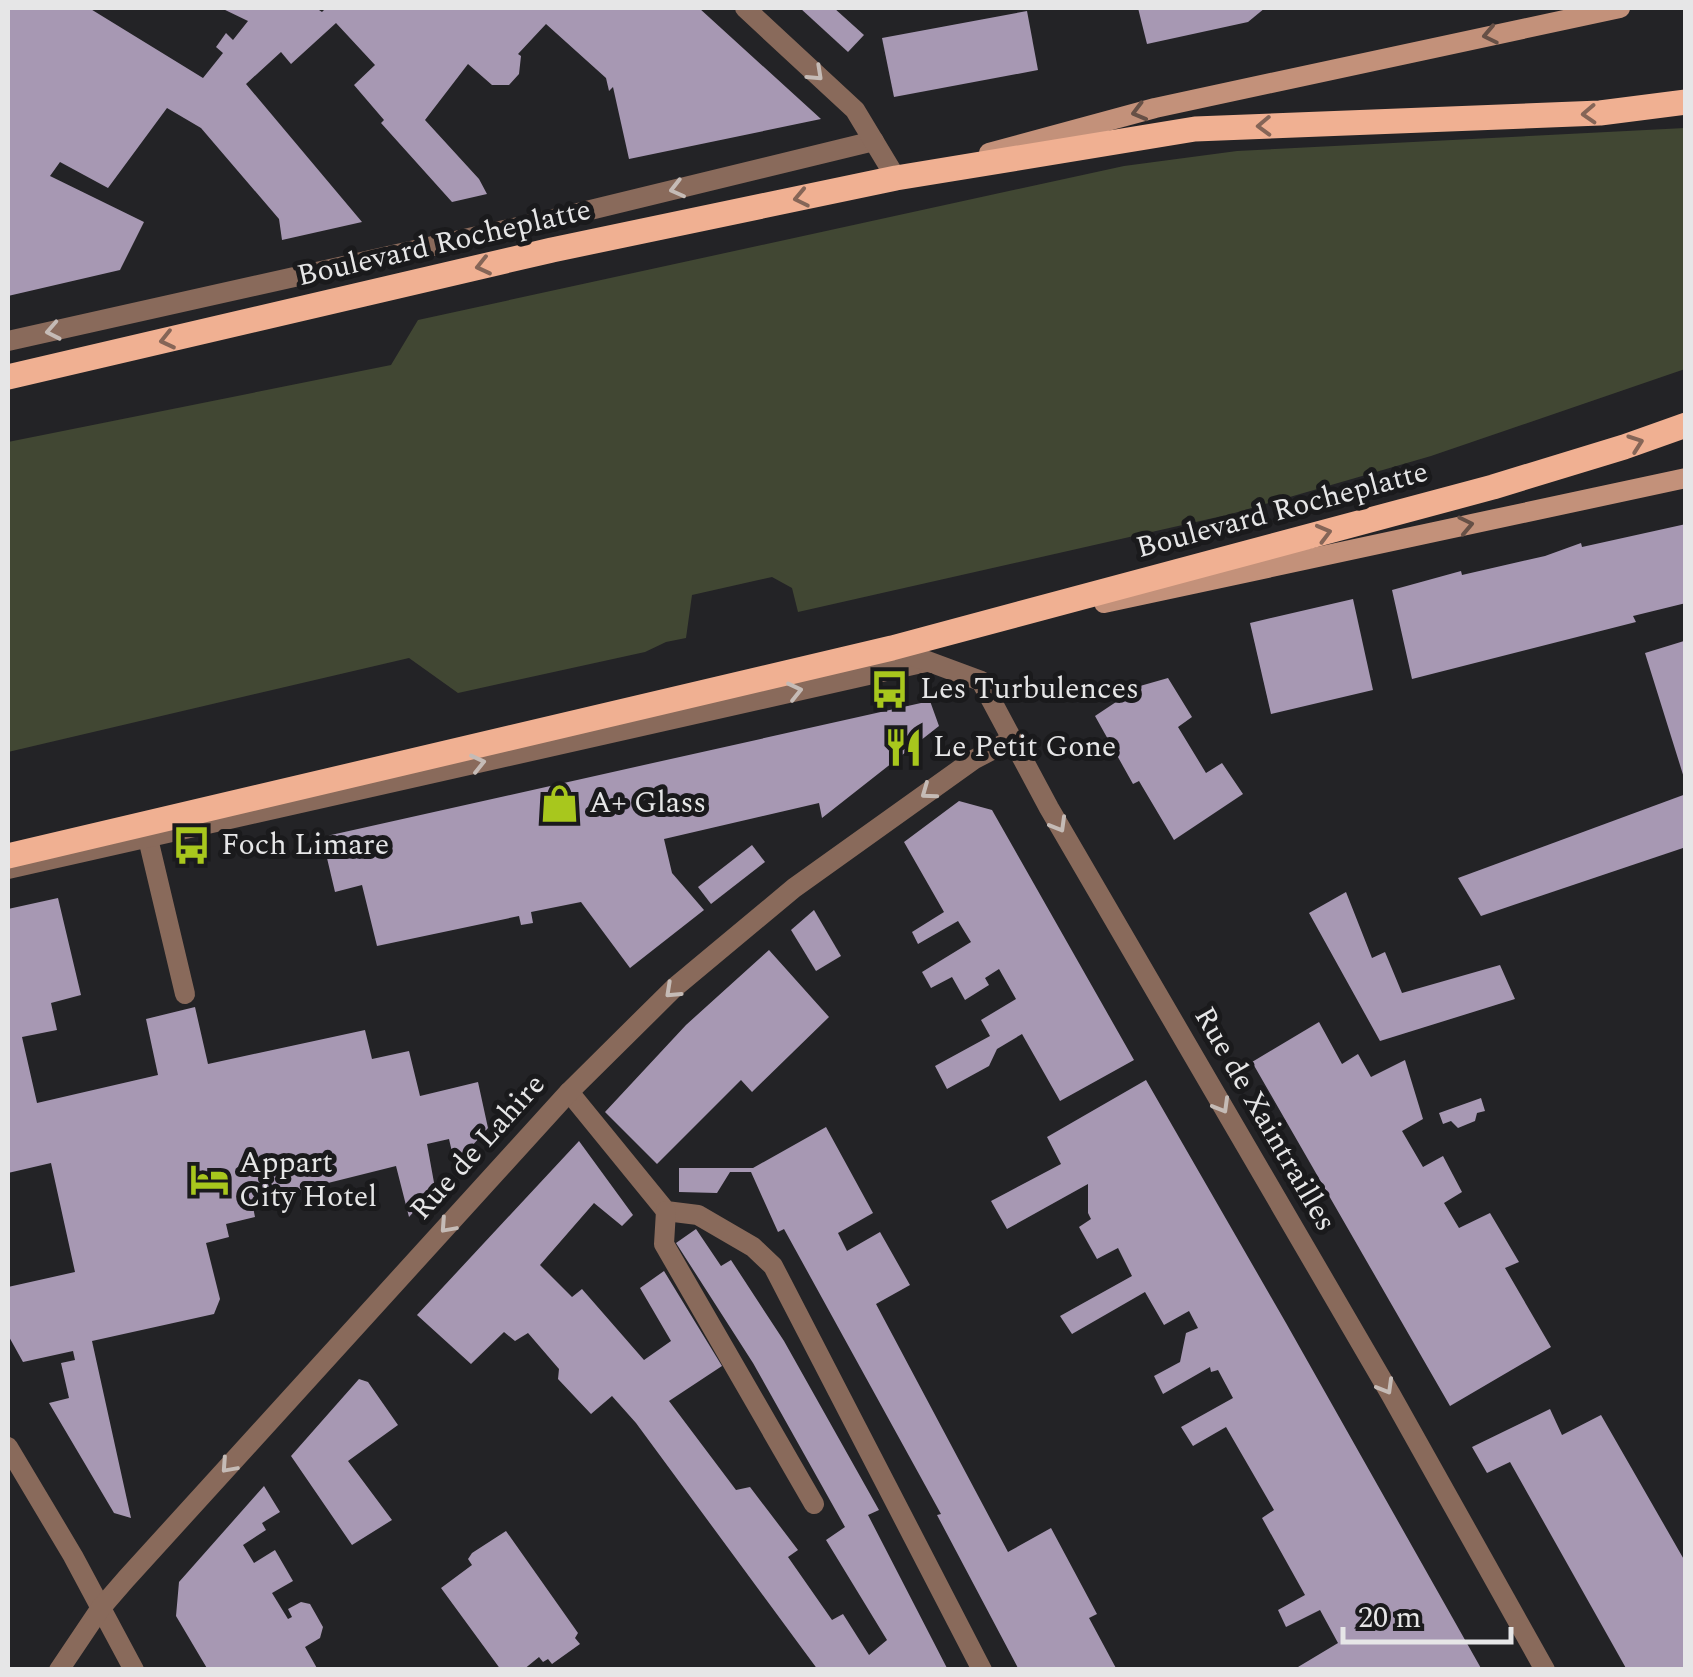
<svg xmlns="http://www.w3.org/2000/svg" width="1693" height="1677" font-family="Spectral,serif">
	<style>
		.green { fill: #414733 }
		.building { fill: #a798b3 }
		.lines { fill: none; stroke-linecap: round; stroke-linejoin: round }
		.service { stroke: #896a5b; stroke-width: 20 }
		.minor { stroke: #896a5b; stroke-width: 20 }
		.secondary { stroke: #c3917a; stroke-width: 20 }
		.primary { stroke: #f0b092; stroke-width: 25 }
		.oneway { stroke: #665046 }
		.oneway2 { stroke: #c5bbb6 }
		.oneway3 { stroke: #856557 }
		.labels { text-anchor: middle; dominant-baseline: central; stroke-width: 10; stroke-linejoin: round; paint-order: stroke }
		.street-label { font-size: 30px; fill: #e6e6e7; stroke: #1a1a1c }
		.poi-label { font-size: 30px; fill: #e6e6e7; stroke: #1a1a1c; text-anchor: start }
	</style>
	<rect width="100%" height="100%" fill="#232326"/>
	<polygon class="green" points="1685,128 1685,369 1431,456 1231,514 798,612 792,588 772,577 692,595 686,638 666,642 645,652 458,693 409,658 8,752 8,442 391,365 418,320 1124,166 1237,151"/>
	<g class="building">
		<polygon points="8,8 89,8 203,78 223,53 216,47 226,33 233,40 248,21 221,8 250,8 255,10 258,8 316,8 322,12 326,8 699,8 821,119 629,159 613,87 609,91 606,78 546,24 518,54 521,56 519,74 509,85 492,85 468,64 425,120 479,179 487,194 452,202 381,123 384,120 354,85 375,65 336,23 291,64 281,52 246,84 362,222 282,240 279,219 201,128 167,108 108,188 60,162 50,176 144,222 120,270 8,296"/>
		<polygon points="800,8 834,8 864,35 848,52"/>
		<polygon points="1138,8 1265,8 1248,22 1147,44"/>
		<polygon points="1027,11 1038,70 894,97 882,38"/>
		<polygon points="1686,524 1686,603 1633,616 1636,622 1412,679 1392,590 1461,571 1462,575 1545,556 1581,543 1582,547"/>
		<polygon points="1353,599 1373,690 1271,714 1250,623"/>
		<polygon points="1684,641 1686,644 1685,781 1645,653"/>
		<polygon points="1168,678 1192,717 1178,727 1206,773 1222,763 1243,794 1174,840 1139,781 1133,784 1095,716 1140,686"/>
		<polygon points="930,701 939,726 822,818 819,803 664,839 672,873 704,910 630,968 581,902 531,912 533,923 521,925 519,916 377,946 362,885 335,892 322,837"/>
		<polygon points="1686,794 1686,847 1481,916 1458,878"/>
		<polygon points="959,801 992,810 1134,1060 1060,1101 1022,1034 997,1049 989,1066 947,1089 935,1066 990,1036 981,1020 1016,999 999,969 985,978 989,985 965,1000 952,977 931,988 922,972 971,942 958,921 918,944 912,932 944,912 904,842"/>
		<polygon points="752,845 765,862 711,904 698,887"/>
		<polygon points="1346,892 1372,958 1385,952 1402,993 1500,965 1515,999 1380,1041 1309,913"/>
		<polygon points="58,898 81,995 51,1003 57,1030 22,1037 37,1103 158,1075 146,1019 195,1007 208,1064 365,1030 372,1059 409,1051 420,1096 478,1082 488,1128 455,1165 449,1139 427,1144 435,1188 409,1217 396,1166 252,1202 255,1217 226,1224 229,1237 206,1243 220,1299 214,1314 92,1341 131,1518 114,1513 49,1403 69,1398 61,1363 75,1360 73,1351 23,1362 8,1335 8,1287 75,1272 51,1163 8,1173 8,909"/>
		<polygon points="814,910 841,956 816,971 791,930"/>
		<polygon points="769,950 829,1017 752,1092 741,1080 657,1164 605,1112 686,1025"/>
		<polygon points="1319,1022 1342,1064 1358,1054 1371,1077 1405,1060 1423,1119 1402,1131 1423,1167 1443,1156 1462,1192 1444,1203 1459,1228 1490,1213 1519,1262 1505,1268 1551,1347 1450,1406 1252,1062"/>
		<polygon points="1146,1080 1286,1323 1482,1670 1293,1670 1338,1643 1320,1610 1286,1627 1278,1610 1305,1595 1262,1518 1274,1510 1226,1427 1193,1446 1181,1427 1233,1398 1218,1370 1211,1372 1210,1367 1163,1394 1154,1376 1180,1362 1186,1333 1198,1328 1189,1311 1164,1325 1145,1292 1072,1334 1060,1316 1132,1276 1118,1248 1097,1259 1079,1227 1091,1219 1088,1213 1088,1184 1007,1229 991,1201 1061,1164 1047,1137"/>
		<polygon points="1481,1098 1485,1111 1477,1113 1475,1121 1458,1128 1451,1121 1443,1124 1439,1113"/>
		<polygon points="826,1127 873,1213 838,1233 847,1251 880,1232 910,1285 876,1304 1008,1552 1051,1528 1097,1614 1089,1618 1117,1670 1019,1670 937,1515 941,1514 784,1229 778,1232 751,1172 730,1172 717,1193 679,1192 679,1168 753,1168"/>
		<polygon points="579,1141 633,1215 622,1226 594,1203 540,1265 572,1297 582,1289 644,1360 671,1341 640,1288 664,1271 722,1366 669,1401 736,1490 750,1487 798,1550 788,1557 832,1620 843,1614 869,1655 887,1640 826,1540 845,1527 753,1363 676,1243 696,1229 721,1266 731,1260 784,1341 879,1510 868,1515 948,1670 818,1670 636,1423 612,1396 591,1414 558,1379 559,1369 528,1333 515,1341 504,1332 471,1364 417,1315"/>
		<polygon points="359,1379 368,1382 398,1425 348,1461 392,1520 352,1545 291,1456"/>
		<polygon points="1550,1409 1562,1435 1601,1415 1686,1563 1686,1670 1627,1670 1510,1462 1487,1473 1472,1447"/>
		<polygon points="264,1486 280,1512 262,1523 266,1530 243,1545 254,1563 275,1550 293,1581 272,1593 288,1619 292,1617 288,1609 301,1602 310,1604 323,1627 320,1638 305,1647 318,1670 208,1670 176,1616 179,1582"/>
		<polygon points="506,1531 578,1633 575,1638 580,1644 552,1664 548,1659 543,1662 539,1657 523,1670 501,1670 441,1588 472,1565 468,1559 472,1553"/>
	</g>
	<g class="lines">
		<g class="service">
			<polyline points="8,341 545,221 874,141"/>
			<polyline points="145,826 185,994"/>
			<polyline points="8,869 926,662"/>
			<polyline points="569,1092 666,1211 698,1215 753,1247 773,1266 982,1670"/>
			<polyline points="666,1211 664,1244 814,1504"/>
		</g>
		<g class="minor">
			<polyline points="745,8 855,110 896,178"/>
			<polyline points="892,648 981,681 1049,808 1391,1395 1545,1670"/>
			<polyline points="8,1447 73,1556 134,1670"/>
			<polyline points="59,1670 100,1609 126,1579 569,1092 674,988 794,888 973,760 1011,740"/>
		</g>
		<g class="secondary">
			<polyline points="989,153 1155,108 1620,8"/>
			<polyline points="1104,603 1686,478"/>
		</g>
		<g class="primary">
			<polyline points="8,377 552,250 896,178 1195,129 1600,113 1686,102"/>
			<polyline points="8,856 892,648 1493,487 1624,447 1686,425"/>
		</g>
	</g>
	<defs><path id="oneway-chevron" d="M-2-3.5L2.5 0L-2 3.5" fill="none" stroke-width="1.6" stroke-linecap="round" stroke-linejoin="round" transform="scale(2.5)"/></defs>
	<g class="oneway">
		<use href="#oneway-chevron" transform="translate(1490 35) rotate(168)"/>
		<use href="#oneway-chevron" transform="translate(1139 112) rotate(165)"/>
		<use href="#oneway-chevron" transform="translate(1466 525) rotate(-12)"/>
	</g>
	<g class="oneway2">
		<use href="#oneway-chevron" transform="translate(816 74) rotate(43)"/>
		<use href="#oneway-chevron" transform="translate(677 189) rotate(166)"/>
		<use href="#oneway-chevron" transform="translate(53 331) rotate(169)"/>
		<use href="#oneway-chevron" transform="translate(795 691) rotate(-13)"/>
		<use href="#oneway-chevron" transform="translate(478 763) rotate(-13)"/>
		<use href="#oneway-chevron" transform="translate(928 792) rotate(144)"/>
		<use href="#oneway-chevron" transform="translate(1059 825) rotate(60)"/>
		<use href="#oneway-chevron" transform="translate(672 991) rotate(137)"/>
		<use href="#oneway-chevron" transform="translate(1222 1106) rotate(60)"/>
		<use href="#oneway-chevron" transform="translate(447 1226) rotate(132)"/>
		<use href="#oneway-chevron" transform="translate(1386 1387) rotate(60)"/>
		<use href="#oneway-chevron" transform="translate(228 1466) rotate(132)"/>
	</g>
	<g class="oneway3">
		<use href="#oneway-chevron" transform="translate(1589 114) rotate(177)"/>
		<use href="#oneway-chevron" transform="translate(1264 126) rotate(178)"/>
		<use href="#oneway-chevron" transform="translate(801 198) rotate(168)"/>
		<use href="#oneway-chevron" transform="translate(483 266) rotate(167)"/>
		<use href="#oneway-chevron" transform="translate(167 340) rotate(167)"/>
		<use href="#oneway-chevron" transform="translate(1636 443) rotate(-20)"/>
		<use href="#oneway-chevron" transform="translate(1324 533) rotate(-15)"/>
	</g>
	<defs>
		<symbol id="bus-bare" viewBox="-9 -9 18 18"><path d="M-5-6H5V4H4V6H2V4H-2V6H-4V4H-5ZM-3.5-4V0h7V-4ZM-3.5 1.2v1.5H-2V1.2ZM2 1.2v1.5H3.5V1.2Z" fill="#a8c71d" stroke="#1a1a1c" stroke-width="2.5" paint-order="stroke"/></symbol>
		<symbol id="restaurant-bare" viewBox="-9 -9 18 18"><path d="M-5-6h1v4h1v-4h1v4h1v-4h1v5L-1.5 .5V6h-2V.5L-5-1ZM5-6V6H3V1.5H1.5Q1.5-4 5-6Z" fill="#a8c71d" stroke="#1a1a1c" stroke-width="2.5" paint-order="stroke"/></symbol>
		<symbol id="shop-bare" viewBox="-9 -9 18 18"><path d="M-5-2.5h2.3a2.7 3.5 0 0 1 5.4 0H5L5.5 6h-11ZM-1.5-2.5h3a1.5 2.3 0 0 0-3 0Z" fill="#a8c71d" stroke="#1a1a1c" stroke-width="2.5" paint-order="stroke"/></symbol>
		<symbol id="hotel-bare" viewBox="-9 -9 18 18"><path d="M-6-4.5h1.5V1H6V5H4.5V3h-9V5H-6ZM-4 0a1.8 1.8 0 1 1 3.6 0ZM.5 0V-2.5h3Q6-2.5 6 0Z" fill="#a8c71d" stroke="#1a1a1c" stroke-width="2.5" paint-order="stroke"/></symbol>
	</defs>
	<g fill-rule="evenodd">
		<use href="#bus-bare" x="862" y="662" width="55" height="55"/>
		<use href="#restaurant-bare" x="876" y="720" width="55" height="55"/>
		<use href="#shop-bare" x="532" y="776" width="55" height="55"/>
		<use href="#bus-bare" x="164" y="818" width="55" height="55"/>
		<use href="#hotel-bare" x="182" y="1152" width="55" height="55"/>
	</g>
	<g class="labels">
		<g class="street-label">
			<text transform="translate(444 243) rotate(-13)">Boulevard Rocheplatte</text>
			<text transform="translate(1282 510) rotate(-15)">Boulevard Rocheplatte</text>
			<text transform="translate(1265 1119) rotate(60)">Rue de Xaintrailles</text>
			<text transform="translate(478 1147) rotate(-48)">Rue de Lahire</text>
		</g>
		<g class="poi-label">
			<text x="920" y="689">Les Turbulences</text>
			<text x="933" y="747">Le Petit Gone</text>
			<text x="589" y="803">A+ Glass</text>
			<text x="221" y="845">Foch Limare</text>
			<text x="239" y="1163">Appart<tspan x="239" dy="34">City Hotel</tspan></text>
		</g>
	</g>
	<rect width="1693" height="1677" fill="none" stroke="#e6e6e7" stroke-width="20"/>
	<path d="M1343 1627v15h168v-15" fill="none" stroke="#e6e6e7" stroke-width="5"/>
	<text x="1358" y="1627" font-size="30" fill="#e6e6e7" stroke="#1a1a1c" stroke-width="8" paint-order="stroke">20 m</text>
</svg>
